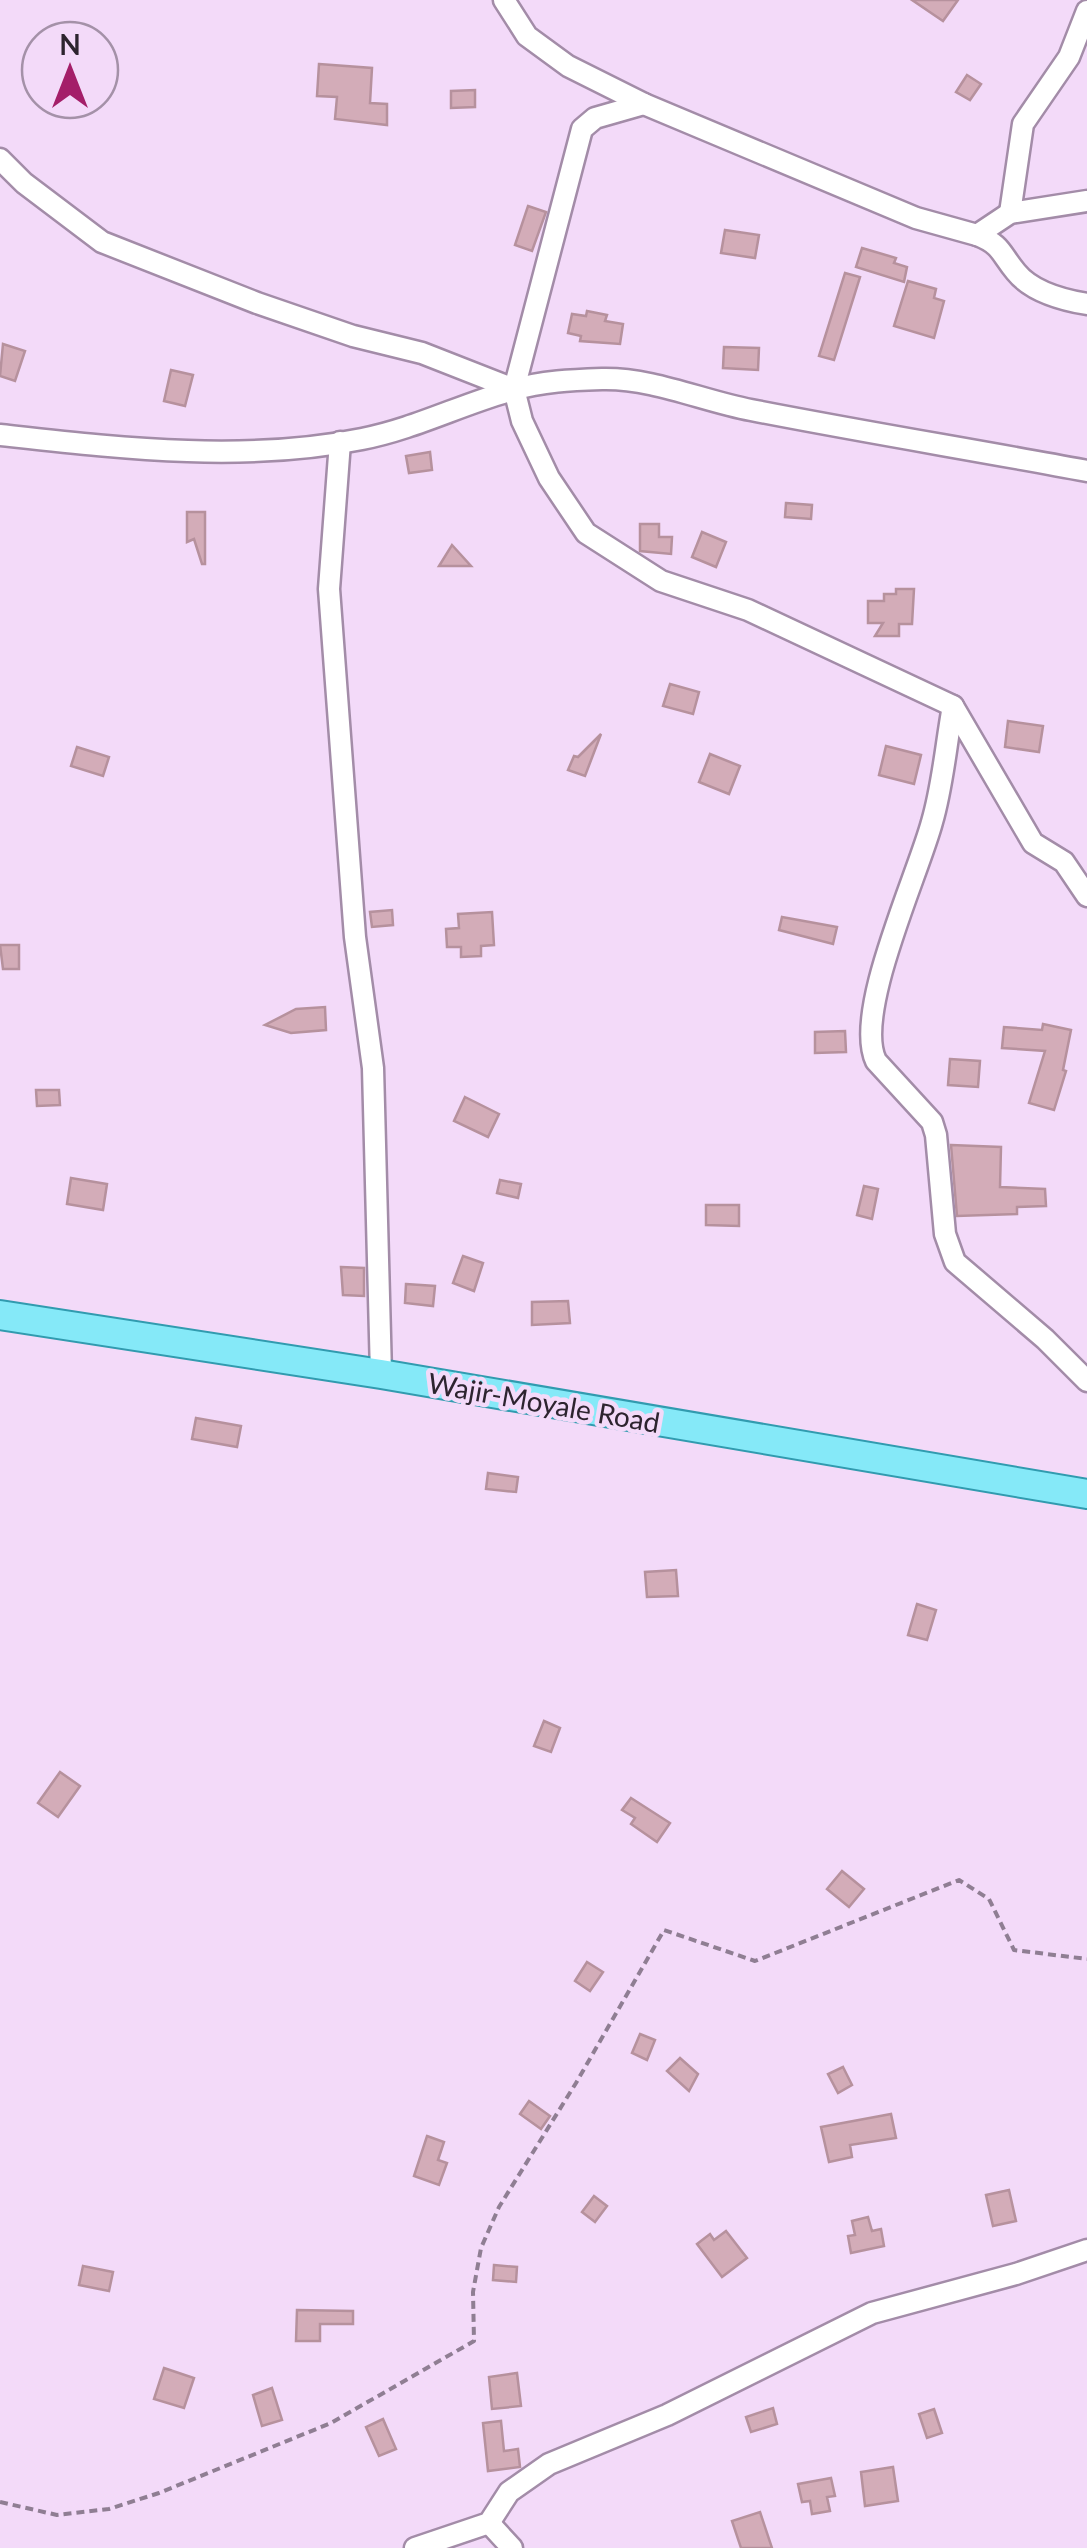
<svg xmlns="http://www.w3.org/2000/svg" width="1087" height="2548" font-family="Lato,sans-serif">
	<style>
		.building { fill: #d3acb8; stroke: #b6919d; stroke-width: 2.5 }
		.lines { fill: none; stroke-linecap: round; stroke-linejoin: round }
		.minor-casing { stroke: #a38ca8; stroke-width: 25 }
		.major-casing { stroke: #319baf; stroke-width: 32 }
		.path { stroke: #8f7e93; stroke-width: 4; stroke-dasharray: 8 5; stroke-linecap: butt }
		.minor { stroke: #fff; stroke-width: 20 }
		.major { stroke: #85e9f8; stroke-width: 28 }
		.labels { text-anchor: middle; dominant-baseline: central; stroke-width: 9; stroke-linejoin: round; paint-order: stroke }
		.street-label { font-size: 28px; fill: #2d242f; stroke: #f3daf9 }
	</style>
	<rect width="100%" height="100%" fill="#f3daf9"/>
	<g class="building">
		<polygon points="912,0 958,0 943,21"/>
		<polygon points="319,64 372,68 370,103 387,104 387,125 335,119 337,97 317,96"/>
		<polygon points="967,75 981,84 970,100 956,92"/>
		<polygon points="475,90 475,107 451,108 451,91"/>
		<polygon points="528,206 546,212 532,251 515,245"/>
		<polygon points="725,230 759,235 755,258 721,253"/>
		<polygon points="862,248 896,258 894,263 907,267 904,282 856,267"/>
		<polygon points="845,273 860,277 834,360 819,356"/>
		<polygon points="908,281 936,289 934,298 944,301 934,338 894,326"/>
		<polygon points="587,311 607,315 605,321 623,324 620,344 580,341 581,336 568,333 572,314 586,316"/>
		<polygon points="3,344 25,351 15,381 0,376"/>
		<polygon points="724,347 759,348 758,370 723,368"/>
		<polygon points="171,370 193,375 185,406 164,401"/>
		<polygon points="430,452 432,470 409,473 406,456"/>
		<polygon points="786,503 812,505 811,519 785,517"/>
		<polygon points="187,512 205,512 205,564 202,564 194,539 187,542"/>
		<polygon points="640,524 659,524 659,537 672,537 671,554 640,551"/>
		<polygon points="702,532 726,542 716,567 692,557"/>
		<polygon points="452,545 471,566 439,566"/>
		<polygon points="896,589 914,589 912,624 899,624 899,636 875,636 883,623 868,623 868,601 884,601 884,594 896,594"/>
		<polygon points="670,684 699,692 693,714 663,706"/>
		<polygon points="1008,721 1043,726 1039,752 1005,747"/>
		<polygon points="601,734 585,776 568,770 574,756 578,757"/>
		<polygon points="886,746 921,755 914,784 879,775"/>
		<polygon points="77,747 109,757 103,776 71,766"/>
		<polygon points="710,754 740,766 729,794 699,782"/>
		<polygon points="392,910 393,925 372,927 370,912"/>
		<polygon points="492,912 494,945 481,946 481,956 461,957 461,947 447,947 446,929 459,928 458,914"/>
		<polygon points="782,917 837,927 833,944 779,930"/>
		<polygon points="0,945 19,945 19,969 3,969"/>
		<polygon points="325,1007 326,1030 291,1033 265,1025 296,1009"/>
		<polygon points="1043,1024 1071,1030 1063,1070 1066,1071 1054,1110 1029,1103 1045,1051 1002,1048 1004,1027 1042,1030"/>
		<polygon points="845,1031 846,1052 815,1053 815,1032"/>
		<polygon points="950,1059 980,1061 978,1087 948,1085"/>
		<polygon points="36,1090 59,1090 60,1105 37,1106"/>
		<polygon points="465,1097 499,1114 488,1137 454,1121"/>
		<polygon points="951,1145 1001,1147 1000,1187 1045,1189 1046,1206 1017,1207 1017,1214 957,1216"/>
		<polygon points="71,1178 107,1184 103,1210 67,1204"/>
		<polygon points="500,1180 521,1184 518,1198 497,1193"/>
		<polygon points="864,1186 878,1189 872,1219 857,1215"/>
		<polygon points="706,1205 739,1205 739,1226 706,1225"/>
		<polygon points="463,1256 483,1263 474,1291 453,1283"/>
		<polygon points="341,1267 364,1268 364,1296 343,1295"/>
		<polygon points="406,1284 435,1286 433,1306 405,1303"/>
		<polygon points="568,1301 570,1323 532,1325 532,1302"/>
		<polygon points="196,1418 241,1426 237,1447 192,1439"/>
		<polygon points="488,1473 518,1477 516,1492 486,1489"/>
		<polygon points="676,1570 678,1596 647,1597 645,1572"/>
		<polygon points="917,1604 936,1610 927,1640 908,1635"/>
		<polygon points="544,1721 560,1728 551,1752 534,1746"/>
		<polygon points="60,1772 80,1786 58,1817 38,1803"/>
		<polygon points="631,1798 670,1823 657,1842 631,1824 635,1818 622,1810"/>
		<polygon points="842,1871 864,1889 849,1907 827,1889"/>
		<polygon points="587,1962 603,1972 590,1991 575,1981"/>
		<polygon points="640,2034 655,2040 647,2060 632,2053"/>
		<polygon points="680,2058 698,2074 689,2091 667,2071"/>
		<polygon points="843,2067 852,2085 838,2093 828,2074"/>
		<polygon points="529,2101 550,2116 541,2129 520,2114"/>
		<polygon points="891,2114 896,2138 850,2145 852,2157 829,2162 821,2127"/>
		<polygon points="427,2136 444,2142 438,2160 447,2163 439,2185 414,2176"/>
		<polygon points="1009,2190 1016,2221 993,2226 986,2195"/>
		<polygon points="594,2196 607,2206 595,2222 582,2212"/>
		<polygon points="868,2217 872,2231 881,2229 884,2246 851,2253 848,2236 855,2235 852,2221"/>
		<polygon points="726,2231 747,2258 722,2277 697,2244 710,2234 714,2240"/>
		<polygon points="494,2265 517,2267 516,2282 493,2280"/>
		<polygon points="83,2266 113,2272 109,2291 79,2285"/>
		<polygon points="297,2310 353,2311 353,2324 320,2324 320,2341 296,2341"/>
		<polygon points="164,2368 194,2378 184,2408 154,2399"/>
		<polygon points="517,2373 521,2406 492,2409 489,2377"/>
		<polygon points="272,2388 282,2420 262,2426 253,2395"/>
		<polygon points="773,2408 777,2424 751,2432 746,2417"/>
		<polygon points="934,2409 942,2433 927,2438 919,2414"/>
		<polygon points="383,2419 396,2449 379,2456 366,2427"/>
		<polygon points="501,2421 504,2451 518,2449 520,2467 488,2471 483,2423"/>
		<polygon points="893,2467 898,2501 865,2506 861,2472"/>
		<polygon points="831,2478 835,2496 827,2497 830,2511 812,2514 810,2501 802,2502 798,2484"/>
		<polygon points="760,2512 772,2548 741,2548 732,2521"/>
	</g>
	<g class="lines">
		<defs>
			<g id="minor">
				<polyline points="504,0 527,36 568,66 644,104 916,218 977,235 1010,213 1087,201"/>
				<polyline points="644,104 595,118 582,129 514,389 522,421 549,478 586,533 661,581 748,610 953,706 1033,843 1064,862 1087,896"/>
				<polyline points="0,159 24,183 102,242 257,303 353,336 422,353 514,389"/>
				<polyline points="1010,213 1023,124 1069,57 1087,11"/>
				<path d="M977,235c25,10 23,18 39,37 16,20 47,28 71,32"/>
				<path d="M0,435c119,13 243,28 362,4 52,-10 100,-35 151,-49 29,-9 61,-10 90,-11 50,-1 100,22 148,31 112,22 224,40 336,61"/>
				<polyline points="340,442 329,589 355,937 373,1068 381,1374"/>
				<path d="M953,706c-7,38 -10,79 -21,116 -14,53 -79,191 -56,239l56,61 4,13 9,99 10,28 90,77 42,42"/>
				<polyline points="489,2523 512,2548"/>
				<polyline points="415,2548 489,2523 509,2492 549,2464 667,2415 872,2313 1016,2274 1087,2250"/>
			</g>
			<polyline id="major" points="0,1315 381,1374 1087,1494"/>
		</defs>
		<use href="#minor" class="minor-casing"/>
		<use href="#major" class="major-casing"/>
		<polyline class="path" points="0,2502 57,2515 109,2509 159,2493 331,2423 474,2341 473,2292 481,2248 499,2207 576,2083 664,1930 755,1961 959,1880 989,1899 1014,1950 1087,1959"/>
		<use href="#minor" class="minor"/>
		<use href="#major" class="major"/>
	</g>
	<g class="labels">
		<g class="street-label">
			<text transform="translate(544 1402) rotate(10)">Wajir-Moyale Road</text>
		</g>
	</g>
	<g transform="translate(70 70)"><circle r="48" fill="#f3daf9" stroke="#a491a8" stroke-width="2.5"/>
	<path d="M0-8L18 38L0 25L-18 38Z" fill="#a41e69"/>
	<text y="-15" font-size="28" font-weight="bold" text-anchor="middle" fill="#2d242f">N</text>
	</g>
</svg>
